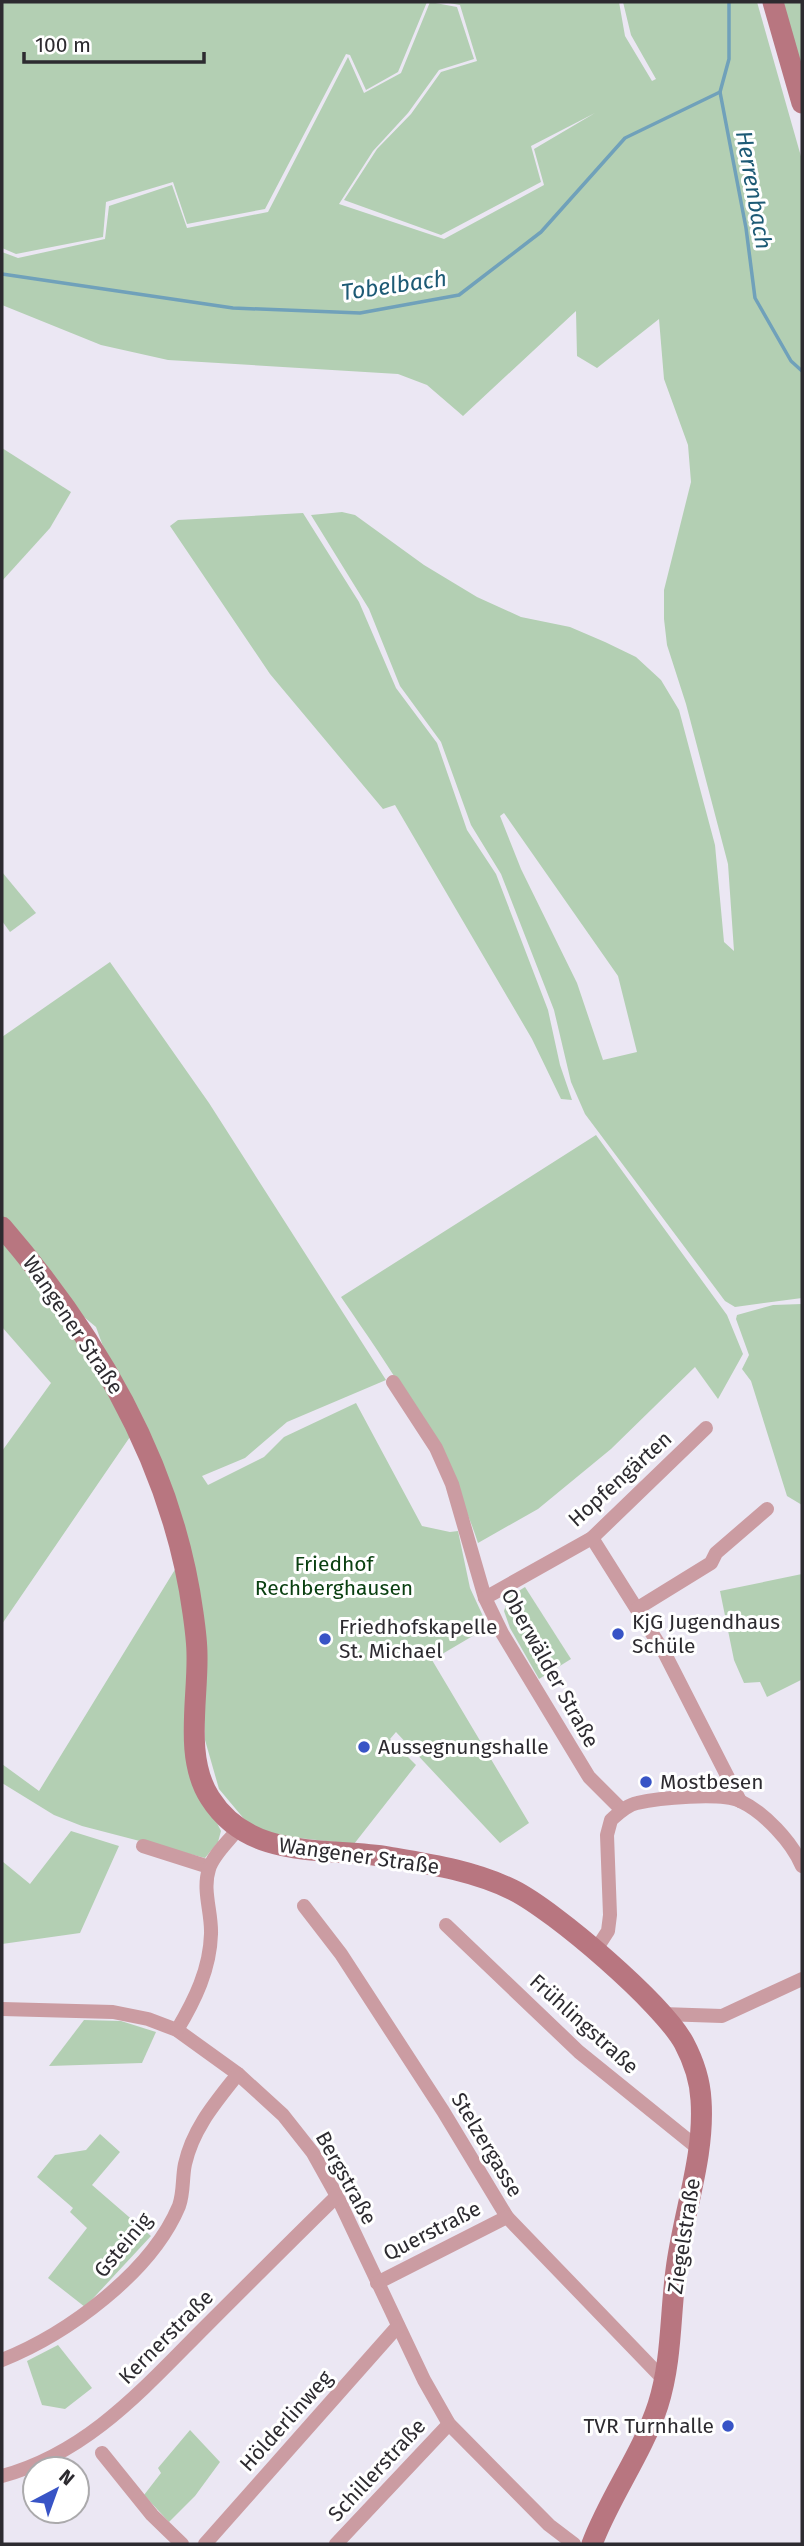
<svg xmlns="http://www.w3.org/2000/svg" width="804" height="2546" font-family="'Fira Sans',sans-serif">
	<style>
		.green { fill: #b3cfb3; fill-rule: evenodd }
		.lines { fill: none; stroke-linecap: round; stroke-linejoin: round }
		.stream { stroke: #70a1ba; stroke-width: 3.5 }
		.street { stroke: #cb9ca2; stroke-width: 14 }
		.secondary { stroke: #b87680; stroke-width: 21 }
		.poi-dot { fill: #3854c6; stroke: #fff; stroke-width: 2.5 }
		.labels { text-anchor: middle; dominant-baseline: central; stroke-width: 6; stroke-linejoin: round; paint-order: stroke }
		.street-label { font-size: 21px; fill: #2d2b30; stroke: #fff }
		.park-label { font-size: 21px; fill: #0a4011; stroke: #fff }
		.poi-label { font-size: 21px; fill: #2d2b30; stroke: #fff; text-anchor: start }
		.water-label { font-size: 23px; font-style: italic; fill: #1d5a75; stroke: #fff }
	</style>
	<rect width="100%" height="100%" fill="#ebe7f3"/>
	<g class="green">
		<polygon points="2,2 427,2 398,72 366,90 350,55 346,54 265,209 187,224 173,182 106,202 103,237 16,254 2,248"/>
		<path d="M430,2l27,5 17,52 -35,11 -31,43 -35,38 -34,53 105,35 100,-54 -10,-36 61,-36 -64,33 10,36 -100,53 -97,-35 33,-51 34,-35 30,-42 36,-11 -17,-56 -17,-3h176l6,34 27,45 4,-2 -25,-44 -8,-33h134l45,158v1138l-67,9 -10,-6 -140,-187 -14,-32 -17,-72 -53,-136 -30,-49 -30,-83 -41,-56 -31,-77 -58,-94 31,-3 13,3 69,50 53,32 44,20 49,10 35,15 31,15 25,23 18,30 36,135 9,97 10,9 -6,-87 -42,-160 -19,-59 -3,-26v-29l27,-108 -3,-37 -24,-66 -5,-60 -62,49 -20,-12 -1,-45 -113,105 -36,-31 -29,-11 -230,-14 -67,-15 -99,-40v-53l16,6 87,-19 4,-33 63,-21 15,43 81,-16 80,-155 16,36 37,-20zM504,813l114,163 19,76 -34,8 -26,-77 -56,-114 -21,-53z"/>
		<polygon points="782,2 802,2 802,77"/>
		<polygon points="2,448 71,492 50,528 2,581"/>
		<polygon points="303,513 359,602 396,688 437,743 467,830 496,874 548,1010 560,1065 572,1100 561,1099 532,1039 395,805 383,809 270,674 170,526 178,520"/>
		<polygon points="2,872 36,913 10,932 2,921"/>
		<polygon points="110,962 209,1103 386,1380 287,1422 245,1458 202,1476 208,1485 264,1457 284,1437 356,1403 422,1526 450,1532 458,1531 470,1588 488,1627 432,1660 529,1823 500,1843 396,1732 390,1739 416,1765 354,1844 280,1836 260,1830 245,1820 219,1789 205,1740 200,1613 96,1327 72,1307 2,1218 2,1037"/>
		<path d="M596,1135l131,180 16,39 -25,45 -23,-32 -84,82 -73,60 -60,34c-29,-89 -84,-169 -137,-246z"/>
		<polygon points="2,1234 60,1310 134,1431 2,1624 2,1451 51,1383 2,1327"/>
		<polygon points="802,1304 802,1505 787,1496 751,1381 742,1369 749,1355 736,1319 737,1315 773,1305"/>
		<polygon points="179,1563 190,1663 216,1821 221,1831 218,1842 205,1858 82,1826 54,1815 2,1783 2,1764 39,1791"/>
		<polygon points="802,1574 801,1680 767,1697 760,1682 744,1683 734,1660 720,1591"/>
		<polygon points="525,1587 571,1659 539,1679 510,1628 504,1611 509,1597"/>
		<polygon points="71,1831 119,1846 80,1933 2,1944 2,1861 30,1884"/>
		<polygon points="84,2020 121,2021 156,2032 142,2063 49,2066"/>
		<polygon points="100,2134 120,2152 92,2185 151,2236 85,2307 48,2278 87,2228 70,2212 73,2208 37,2177 55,2155 86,2150"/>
		<polygon points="58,2345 92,2388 65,2409 42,2405 27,2361"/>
		<polygon points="190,2430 220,2462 195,2496 169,2522 144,2495 161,2473 158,2468"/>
	</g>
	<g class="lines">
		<g class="stream">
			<polyline points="729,2 729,59 720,92 746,228 755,298 791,361 802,371"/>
			<polyline points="2,274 233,308 360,313 459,295 541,232 625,138 720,92"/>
		</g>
		<g class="street">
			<polyline points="393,1382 436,1448 452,1484 485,1598 502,1633 589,1777 622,1810"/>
			<polyline points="592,1538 665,1654 740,1801"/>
			<polyline points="485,1598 592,1538 706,1428"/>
			<polyline points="638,1608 711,1563 716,1553 767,1509"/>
			<polyline points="143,1846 209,1867"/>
			<polyline points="304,1906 341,1954 443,2111 507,2217 665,2381"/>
			<polyline points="446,1925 579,2052 699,2149"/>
			<path d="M595,1951l13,-20 2,-16 -3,-80 4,-15c8,-7 16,-15 26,-17 21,-5 84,-11 103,-2 24,11 52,41 62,65"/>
			<polyline points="2,2009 113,2012 148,2019 177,2030 238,2074 283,2115 313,2153 337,2196 424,2380 449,2424 549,2525 574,2544"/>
			<polyline points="662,2014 722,2016 802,1979"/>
			<path d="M177,2030c18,-30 33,-61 34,-96 1,-21 -9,-44 -2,-65 4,-14 20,-28 28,-39"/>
			<polyline points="377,2283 507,2217"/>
			<path d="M2,2360c65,-26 149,-87 177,-154 5,-14 3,-28 6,-42 8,-36 31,-62 53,-90"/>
			<polyline points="102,2453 152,2515 182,2544"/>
			<path d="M2,2476c86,-23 142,-88 203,-149 44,-44 88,-88 132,-131"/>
			<polyline points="205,2544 398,2326"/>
			<polyline points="336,2544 449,2424"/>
		</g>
		<g class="secondary">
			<polyline points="773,2 802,103"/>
			<path d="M2,1227c96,111 171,239 191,386 2,14 4,28 4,42 1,46 -13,103 13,143 40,63 115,49 179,59 41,7 86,14 124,33 42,21 149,113 171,153 9,17 16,38 17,57 4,57 -18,113 -25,170 -6,45 -4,91 -18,135 -16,49 -48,91 -66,139"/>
		</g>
	</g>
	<g class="poi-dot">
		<circle cx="618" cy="1634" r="7"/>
		<circle cx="325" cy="1639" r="7"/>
		<circle cx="364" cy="1747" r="7"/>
		<circle cx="646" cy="1782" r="7"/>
		<circle cx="728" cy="2426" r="7"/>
	</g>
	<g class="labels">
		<g class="street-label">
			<text transform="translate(73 1325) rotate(56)">Wangener Straße</text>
			<text transform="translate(620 1479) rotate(-42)">Hopfengärten</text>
			<text transform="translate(550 1668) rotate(61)">Oberwälder Straße</text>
			<text transform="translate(359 1856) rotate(8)">Wangener Straße</text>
			<text transform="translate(584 2024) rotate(42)">Frühlingstraße</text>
			<text transform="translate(487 2145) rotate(59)">Stelzergasse</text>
			<text transform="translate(346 2178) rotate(61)">Bergstraße</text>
			<text transform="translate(432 2231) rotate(-27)">Querstraße</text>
			<text transform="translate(684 2236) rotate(-81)">Ziegelstraße</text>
			<text transform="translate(123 2245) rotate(-50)">Gsteinig</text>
			<text transform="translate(166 2337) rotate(-45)">Kernerstraße</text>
			<text transform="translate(286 2421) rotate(-48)">Hölderlinweg</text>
			<text transform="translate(377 2470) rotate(-47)">Schillerstraße</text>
		</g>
		<g class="park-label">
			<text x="334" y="1564">Friedhof<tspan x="334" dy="24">Rechberghausen</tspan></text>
		</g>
		<g class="poi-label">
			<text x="632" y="1622">KjG Jugendhaus<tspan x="632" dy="24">Schüle</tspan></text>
			<text x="339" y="1627">Friedhofskapelle<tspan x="339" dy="24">St. Michael</tspan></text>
			<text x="378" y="1747">Aussegnungshalle</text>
			<text x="660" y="1782">Mostbesen</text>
			<text x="714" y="2426" text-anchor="end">TVR Turnhalle</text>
		</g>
		<g class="water-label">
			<text transform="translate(754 190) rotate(80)">Herrenbach</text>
			<text transform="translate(394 285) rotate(-8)">Tobelbach</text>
		</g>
	</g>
	<rect width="804" height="2546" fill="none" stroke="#2d2b30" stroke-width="7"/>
	<g transform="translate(56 2490) rotate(41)"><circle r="33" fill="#ffffff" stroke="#abaaac" stroke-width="2"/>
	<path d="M0-5L12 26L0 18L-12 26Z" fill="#3854c6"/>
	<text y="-10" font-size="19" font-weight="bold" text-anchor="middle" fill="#2d2b30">N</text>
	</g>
	<path d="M24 52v10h180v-10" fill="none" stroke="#2d2b30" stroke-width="3.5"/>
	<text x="35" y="52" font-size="21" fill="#2d2b30" stroke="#ffffff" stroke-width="5" paint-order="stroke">100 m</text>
</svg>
